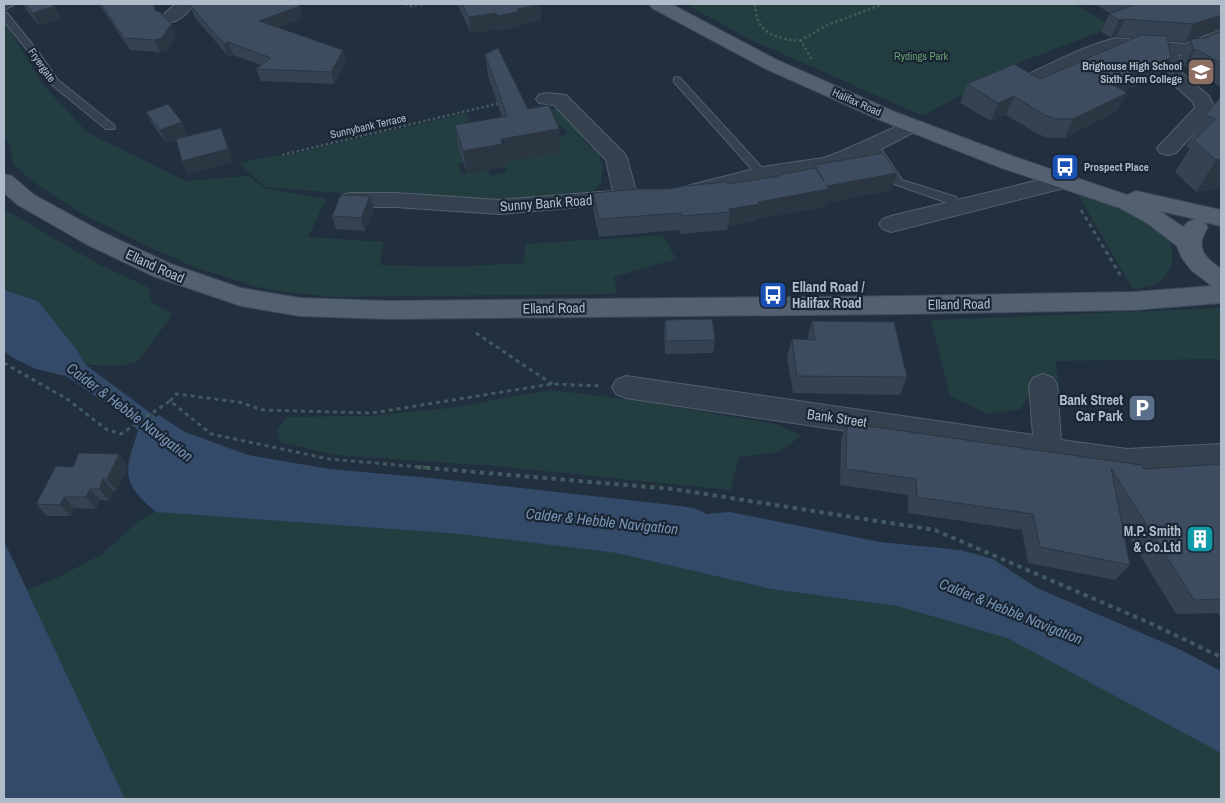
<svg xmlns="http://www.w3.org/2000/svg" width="1225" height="803" font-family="'Archivo Narrow',sans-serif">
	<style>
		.green { fill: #233e40 }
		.water { fill: #334b68 }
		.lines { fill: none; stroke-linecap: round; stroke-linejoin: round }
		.service-casing { stroke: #545f6d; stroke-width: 2 }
		.minor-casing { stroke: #545f6d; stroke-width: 2 }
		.primary-casing { stroke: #3f4a58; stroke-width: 2 }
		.path-far2 { stroke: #415b5d; stroke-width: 2.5; stroke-dasharray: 2.5 2.5; stroke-linecap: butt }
		.path-far1 { stroke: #415b5d; stroke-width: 3; stroke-dasharray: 4 4; stroke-linecap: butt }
		.path { stroke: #415b5d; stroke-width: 4; stroke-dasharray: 4.5 4.5; stroke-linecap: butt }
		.service { fill: #35414f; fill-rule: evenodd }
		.minor { fill: #35414f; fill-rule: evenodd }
		.primary { fill: #53606f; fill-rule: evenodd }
		.wall { fill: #344252 }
		.shaded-wall { fill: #2b3642 }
		.building { fill: #3d4d5f; stroke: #2b3642 }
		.labels { text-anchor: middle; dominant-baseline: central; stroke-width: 4.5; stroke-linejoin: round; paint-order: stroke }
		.far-park-label { font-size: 11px; fill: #669d71; stroke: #1b2634 }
		.far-street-label { font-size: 11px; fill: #b1bcca; stroke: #1b2634 }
		.far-poi-label { font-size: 11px; font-weight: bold; fill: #b1bcca; stroke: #1b2634; text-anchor: end }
		.street-label { font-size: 14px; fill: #b1bcca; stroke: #1b2634 }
		.poi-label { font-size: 14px; font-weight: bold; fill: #b1bcca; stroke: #1b2634; text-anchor: end }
		.water-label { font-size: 15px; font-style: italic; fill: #7693b4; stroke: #1b2634 }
	</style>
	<rect width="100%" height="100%" fill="#212f3f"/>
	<g class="green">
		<polygon points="685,4 1074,4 1111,25 1097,33 1023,61 923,116 751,40"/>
		<polygon points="4,20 43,85 88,133 186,181 249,176 264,188 326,199 308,237 384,242 380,265 452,267 524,263 525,244 663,235 676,259 614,277 617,294 330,297 265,289 199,269 149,247 84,215 39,186 13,165 9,142 4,141"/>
		<polygon points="546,108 559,110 567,115 588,145 599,154 603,169 601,183 591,193 527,201 437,201 265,187 239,163 277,155 281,157 467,113 475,145 463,163 458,164 461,174 489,170 491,176 507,172 504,164 498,157 568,134 562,125 530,131"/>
		<path d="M1077,193c32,11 113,29 92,77 -6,14 -22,18 -36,19z"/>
		<polygon points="4,209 98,264 148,287 151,302 173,314 137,362 119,366 86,365 77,350 38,301 4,290"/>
		<polygon points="1221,308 1221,359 1055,361 1060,392 1043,385 1033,387 1021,409 987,414 950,396 931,320"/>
		<polygon points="551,390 641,401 780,425 801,436 779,452 739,457 731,490 494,466 335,455 280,442 277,430 287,417 370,416 449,408"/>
		<polygon points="156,512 460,534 616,553 771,589 897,606 1007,638 1221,753 1221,799 125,799 27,590 59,577 102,554 140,520"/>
	</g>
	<g class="water">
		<path d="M4,290l34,11 39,49 9,15 70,52 3,-2 26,17 63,23 81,14 102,9 250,28 13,2 13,6 23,-2 150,30 80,8 33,9 44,29 144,62 40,21v82l-214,-115 -110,-32 -126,-17 -155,-36 -156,-19 -304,-22c-35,-30 -32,-39 -18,-81l-10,-13 -62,-42 -30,-7 -23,-11 -9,-7z"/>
		<polygon points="4,541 125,799 4,799"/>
	</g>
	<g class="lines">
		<defs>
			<g id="service">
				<polygon points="4,4 15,4 4,10"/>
				<polygon points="4,12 7,13 40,54 58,80 114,125 115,127 114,129 106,129 51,84 33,57 4,21"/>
				<polygon points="677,77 680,78 766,172 767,174 766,176 758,176 674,82 674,78"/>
				<polygon points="873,142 877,143 902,180 956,197 958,200 956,203 948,203 894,184 868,145"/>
			</g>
			<g id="minor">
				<path d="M175,4h19c-7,10 -18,21 -31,18l-3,-4z"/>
				<path d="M1221,30v13l-27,11 -15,1 3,18 27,23 6,13 -39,44 -8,2 -8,-2 -3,-5 38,-40 -2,-6 -30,-27 -4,-22 -42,-3 -81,35 -7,2 -7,-2 -3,-4 3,-4c31,-14 61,-31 94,-39l69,6z"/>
				<polygon points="546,93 566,95 624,153 627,158 636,191 639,192 642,197 639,202 500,214 395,207 350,207 342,205 339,200 342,195 350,193 395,193 500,200 613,191 606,160 554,105 539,103 536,99 539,95"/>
				<polygon points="911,120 918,122 921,126 918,130 856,162 833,169 762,181 691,199 683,197 680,192 683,187 762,167 823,158 840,152"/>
				<polygon points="1064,174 1072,176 1075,181 1072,186 891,232 883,229 879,224 883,219 891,216"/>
				<polygon points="1043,374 1053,378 1057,385 1061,440 1127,449 1221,444 1221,468 1127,473 626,398 616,394 612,387 616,380 626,376 1033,435 1029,385 1033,378"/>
			</g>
			<path id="primary" d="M649,4h22l106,56 118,52 120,45 112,38 9,-4 85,19v16l-17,-4 4,5c-13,21 -5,29 13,42v34l-88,7 -228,4 -517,5 -88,-3 -59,-10 -88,-30 -67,-32 -68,-39 -14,-12v-19l8,2 22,19 68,37 69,32 70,24 59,10 88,3 517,-5 228,-4 79,-6 -21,-16 -9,-12 -5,-12 -30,-23 -27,-15 -121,-41 -119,-47 -116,-52 -112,-60zM1160,211l35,8 -7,3 -5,5z"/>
		</defs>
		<use href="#service" class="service-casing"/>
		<use href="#minor" class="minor-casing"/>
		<use href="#primary" class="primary-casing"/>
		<g class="path-far2">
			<polyline points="405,4 410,6 424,4"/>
			<path d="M755,4c0,29 21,35 46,37l10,17 3,1"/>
			<polyline points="800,41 825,26 883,4"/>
			<polyline points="282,155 500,103"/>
		</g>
		<g class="path-far1">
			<polyline points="1081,210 1122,278"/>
			<polyline points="476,333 552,384"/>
			<polyline points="4,363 67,399 106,429 121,434 170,401 211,434 329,459 431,468"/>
			<polyline points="170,401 176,394 239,402 263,410 372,413 552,384 602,386"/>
		</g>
		<polyline class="path" points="417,467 673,489 935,530 1152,624 1221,657"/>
		<use href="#service" class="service"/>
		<use href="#minor" class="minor"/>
		<use href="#primary" class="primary"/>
	</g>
	<g class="wall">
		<polygon points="23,4 53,4 61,19 39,26 25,8"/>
		<polygon points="99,4 153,4 156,11 176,36 167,50 160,52 130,50"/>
		<polygon points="457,4 540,4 541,21 519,25 519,27 498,31 498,29 471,33"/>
		<polygon points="1095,4 1221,4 1221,29 1194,39 1205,38 1221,31 1221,87 1186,66 1183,68 1181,57 1190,40 1185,42 1168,41 1171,58 1162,76 1124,91 1117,111 1065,138 1047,138 1036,133 1006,115 991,121 960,103 967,84 1040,79 1134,38 1116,36 1111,37 1101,32 1109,14 1111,14"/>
		<polygon points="190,5 303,19 278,27 343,50 346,63 334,84 261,81 256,69 261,65 233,55 228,56 195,18"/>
		<polygon points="485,54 528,109 559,129 561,152 505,162 505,167 467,173 458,148 455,125 502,117 488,76"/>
		<polygon points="1221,97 1221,188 1196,192 1175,172 1190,148 1186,146 1205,115"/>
		<polygon points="146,112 188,135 185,136 226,140 233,162 187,174 182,161 176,140 166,143 153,125"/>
		<polygon points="815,165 892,190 826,203 825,207 757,219 757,221 728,226 727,230 680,234 679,230 599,237 593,210 593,193 669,189 728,184 778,176 779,175 815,168"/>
		<polygon points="370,196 374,209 365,231 336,229 332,216"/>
		<polygon points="665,320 715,340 713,353 665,354 664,332"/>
		<polygon points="812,321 907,377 900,395 793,393 787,357 792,339 807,340"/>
		<polygon points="847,423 1144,469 1221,464 1221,619 1218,613 1176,614 1122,525 1130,565 1115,580 1028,563 1022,530 908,513 908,495 840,485 841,440"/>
		<polygon points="119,454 128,466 117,491 113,491 109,501 100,500 96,509 74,508 71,516 47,516 36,504"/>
	</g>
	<g class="shaded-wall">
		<polygon points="540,5 541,21 519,25 519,27 498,31 497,16 517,9"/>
		<polygon points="55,6 61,19 39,26 33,13"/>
		<polygon points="300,6 303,19 263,33 259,21"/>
		<polygon points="496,13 498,29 471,33 469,17"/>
		<polygon points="1221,15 1221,29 1185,42 1194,24"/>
		<polygon points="1125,19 1116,36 1111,37 1119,20"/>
		<polygon points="171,24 176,36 167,50 160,52 154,40"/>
		<polygon points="228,42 233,55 228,56 224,44"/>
		<polygon points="1196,49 1186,66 1183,68 1193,50"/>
		<polygon points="343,50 346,63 334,84 331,72"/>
		<polygon points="1171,58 1162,76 1099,100 1108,82"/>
		<polygon points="1127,93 1117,111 1065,138 1073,119"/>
		<polygon points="1014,96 1006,115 991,121 998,103"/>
		<polygon points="182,122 188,135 166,143 160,130"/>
		<polygon points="221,128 226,140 233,162 187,174 182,161"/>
		<polygon points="559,129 561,152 505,162 505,167 467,173 463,151 501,139"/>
		<polygon points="1221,159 1221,188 1196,192 1216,160"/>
		<polygon points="897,173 892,190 826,203 825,207 757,219 757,221 728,226 730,212 729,209 827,186"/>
		<polygon points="370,196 374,209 365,231 361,218"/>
		<polygon points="119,454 128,466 117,491 107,479"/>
		<polygon points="103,479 113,491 109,501 99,489"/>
		<polygon points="90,489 100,500 96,509 86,497"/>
		<polygon points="64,497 74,508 71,516 60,505"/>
	</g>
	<g class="building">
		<polygon points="25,4 53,4 55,6 33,13"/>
		<polygon points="101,4 153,4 156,11 160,12 171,24 162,38 154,40 124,38"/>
		<polygon points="195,4 297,4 300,6 259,21 343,50 331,72 256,69 271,58 228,42 224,44 190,5"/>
		<polygon points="462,4 540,4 540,5 517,9 518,12 497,16 496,13 469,17"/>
		<polygon points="1132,4 1221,4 1221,15 1194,24 1125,19 1119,20 1109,14 1134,5"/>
		<polygon points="1221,31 1221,63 1196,49 1193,50 1191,39 1205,38"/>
		<polygon points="1141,35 1167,36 1171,58 1108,82 1127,93 1073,119 1056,119 1044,115 1014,96 998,103 967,84 1014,64 1040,79"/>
		<polygon points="498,48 528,109 549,105 559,129 501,139 502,144 463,151 455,125 507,116 485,54"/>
		<polygon points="1221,97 1221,159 1216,160 1194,141 1215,119 1205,115"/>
		<polygon points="168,104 182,122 160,130 146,112"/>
		<polygon points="221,128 228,149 182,161 176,139"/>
		<polygon points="883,153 897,173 827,186 829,189 758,202 760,204 729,209 730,212 682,216 681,213 599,219 593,193 638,189 669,189 684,186 727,182 728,184 779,176 779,175 815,168 824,181 815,165"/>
		<polygon points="341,195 370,196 361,218 332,216"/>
		<polygon points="712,319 715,340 666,341 665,320"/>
		<polygon points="812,321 894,322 907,377 797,376 792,339 815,340"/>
		<polygon points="847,423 1141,465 1144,469 1221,464 1221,599 1194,600 1111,468 1130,565 1040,547 1033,514 917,497 916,479 846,469"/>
		<polygon points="79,453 119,454 107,479 103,479 99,489 90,489 86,497 64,497 60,505 36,504 56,466 73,467"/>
	</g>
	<defs>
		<symbol id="university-square" viewBox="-11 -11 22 22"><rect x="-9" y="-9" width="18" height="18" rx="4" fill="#8d6e63" stroke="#1b2634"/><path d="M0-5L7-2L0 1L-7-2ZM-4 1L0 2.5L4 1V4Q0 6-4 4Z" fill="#fff"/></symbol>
		<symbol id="bus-square" viewBox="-11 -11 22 22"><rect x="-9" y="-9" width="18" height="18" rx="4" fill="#1a4fb4" stroke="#1b2634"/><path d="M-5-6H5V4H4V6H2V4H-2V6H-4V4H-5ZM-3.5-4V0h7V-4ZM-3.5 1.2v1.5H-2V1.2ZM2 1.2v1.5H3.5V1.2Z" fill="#fff"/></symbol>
		<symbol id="parking-square" viewBox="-11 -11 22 22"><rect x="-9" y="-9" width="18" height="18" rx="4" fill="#5c6f8a" stroke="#1b2634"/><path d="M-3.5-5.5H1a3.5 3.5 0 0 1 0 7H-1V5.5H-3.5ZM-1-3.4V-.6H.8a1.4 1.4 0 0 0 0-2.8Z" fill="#fff"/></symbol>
		<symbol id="building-square" viewBox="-11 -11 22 22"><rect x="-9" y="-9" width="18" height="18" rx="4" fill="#0f9aa8" stroke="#1b2634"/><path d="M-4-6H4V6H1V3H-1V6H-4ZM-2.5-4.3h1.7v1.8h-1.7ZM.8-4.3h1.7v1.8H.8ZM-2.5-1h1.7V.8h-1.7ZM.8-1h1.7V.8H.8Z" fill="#fff"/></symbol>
	</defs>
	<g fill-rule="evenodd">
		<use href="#university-square" x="1185" y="56" width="32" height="32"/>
		<use href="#bus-square" x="1049" y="151" width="32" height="32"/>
		<use href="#bus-square" x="757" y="279" width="32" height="32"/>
		<use href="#parking-square" x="1126" y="392" width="32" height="32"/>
		<use href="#building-square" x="1184" y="523" width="32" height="32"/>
	</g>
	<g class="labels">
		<g class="far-park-label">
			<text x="921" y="56">Rydings Park</text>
		</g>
		<g class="far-street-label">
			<text transform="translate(42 65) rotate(55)">Fryergate</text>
			<text transform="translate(857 102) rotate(24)">Halifax Road</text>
			<text transform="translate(368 126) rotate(-13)">Sunnybank Terrace</text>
		</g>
		<g class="far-poi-label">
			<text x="1182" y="66">Brighouse High School<tspan x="1182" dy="13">Sixth Form College</tspan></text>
			<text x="1084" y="167" text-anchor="start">Prospect Place</text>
		</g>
		<g class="street-label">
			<text transform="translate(546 203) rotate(-4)">Sunny Bank Road</text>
			<text transform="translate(155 266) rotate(24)">Elland Road</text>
			<text transform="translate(959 304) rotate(-1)">Elland Road</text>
			<text transform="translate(554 308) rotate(-1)">Elland Road</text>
			<text transform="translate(837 418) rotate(8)">Bank Street</text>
		</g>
		<g class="poi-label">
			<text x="792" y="287" text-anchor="start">Elland Road /<tspan x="792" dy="16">Halifax Road</tspan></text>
			<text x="1123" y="400">Bank Street<tspan x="1123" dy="16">Car Park</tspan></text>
			<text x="1181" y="531">M.P. Smith<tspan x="1181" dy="16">&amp; Co.Ltd</tspan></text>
		</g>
		<g class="water-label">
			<text transform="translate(130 412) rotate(37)">Calder &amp; Hebble Navigation</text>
			<text transform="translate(602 521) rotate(6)">Calder &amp; Hebble Navigation</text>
			<text transform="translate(1011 611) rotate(22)">Calder &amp; Hebble Navigation</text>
		</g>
	</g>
	<rect width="1225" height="803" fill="none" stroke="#b1bcca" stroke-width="10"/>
</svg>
